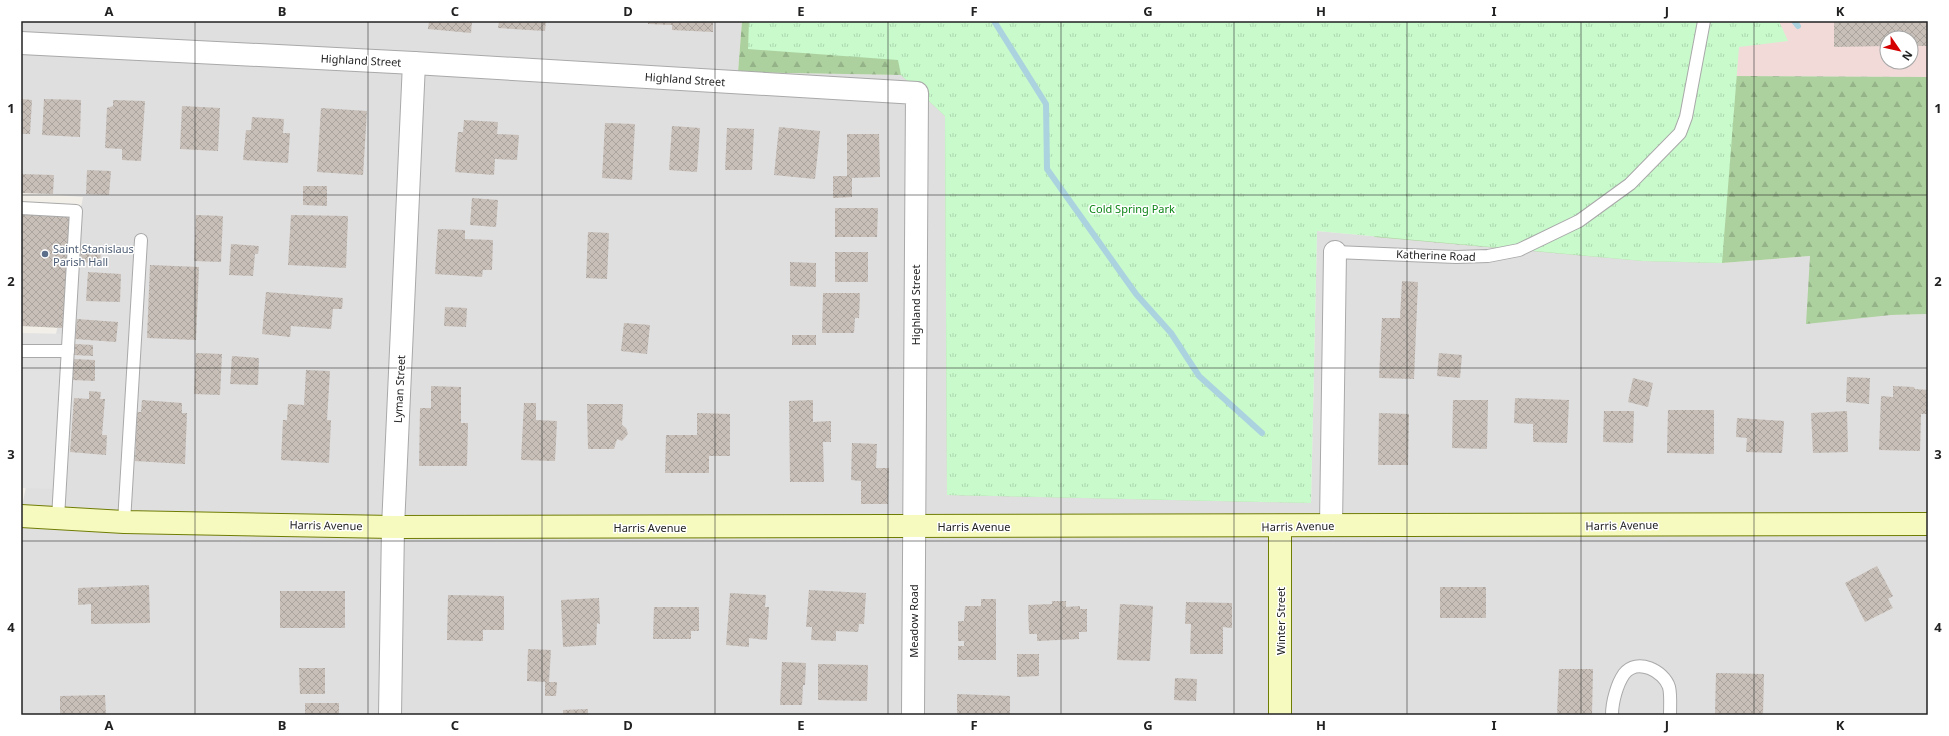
<svg xmlns="http://www.w3.org/2000/svg" width="1949" height="736" font-family="'Noto Sans',sans-serif">
	<style>
		.residential { fill: #e0dfdf }
		.commercial { fill: #f2dad9; fill-rule: evenodd }
		.forest { fill: url(#forest-firs) }
		.park { fill: url(#park-tufts) }
		.parking { fill: #e2e2e2 }
		.lines { fill: none; stroke-linecap: round; stroke-linejoin: round }
		.stream { stroke: #aad3df; stroke-width: 6 }
		.building { fill: url(#building-cross-hatch) }
		.lane-casing { stroke: #a9a9a9; stroke-width: 14 }
		.street-casing { stroke: #a9a9a9; stroke-width: 24 }
		.secondary-casing { stroke: #707d05; stroke-width: 24 }
		.lane { stroke: #fff; stroke-width: 12 }
		.street { stroke: #fff; stroke-width: 22 }
		.secondary { stroke: #f7fabf; stroke-width: 22 }
		.grid { fill: none; stroke: #222; stroke-width: 1; stroke-opacity: 0.55 }
		.service-dot { fill: #5c6f8a; stroke: #fff; stroke-width: 1.5 }
		.labels { text-anchor: middle; dominant-baseline: central; stroke-width: 3; stroke-linejoin: round; paint-order: stroke }
		.street-label { font-size: 11px; fill: #222; stroke: #fff }
		.park-label { font-size: 11px; fill: #0c8416; stroke: #fff }
		.service-label { font-size: 11px; fill: #4e5e75; stroke: #fff; text-anchor: start }
		.neatline { fill: none; stroke: #222; stroke-width: 1.5 }
		.grid-label { font-size: 13px; text-anchor: middle; font-weight: bold; fill: #222 }
	</style>
	<defs>
		<pattern id="forest-firs" width="22" height="20" patternUnits="userSpaceOnUse"><rect width="22" height="20" fill="#add19e"/><path d="M5 1l3.5 6h-7zM16 11l3.5 6h-7z" fill="#95b388"/></pattern>
		<pattern id="park-tufts" width="24" height="20" patternUnits="userSpaceOnUse"><rect width="24" height="20" fill="#c8facc"/><path d="M3 7l-1-3M5 7V3M7 7l1-3M15 17l-1-3M17 17v-4M19 17l1-3" fill="none" stroke="#acd6af"/></pattern>
		<pattern id="building-cross-hatch" width="8" height="8" patternUnits="userSpaceOnUse"><rect width="8" height="8" fill="#c7bfb8"/><path d="M0 0l8 8M0 8l8-8" fill="none" stroke="#aba49e"/></pattern>
	</defs>
	<rect width="100%" height="100%" fill="#f2efe9"/>
	<polygon class="residential" points="21,21 742,21 738,72 901,75 945,116 947,495 1311,503 1317,231 1643,261 1722,263 1810,256 1891,315 1928,314 1928,715 21,715 21,512 83,197 21,192"/>
	<path class="commercial" d="M1740,21h188v56l-192,-1zM1887,38h24v24h-24z"/>
	<polygon class="forest" points="742,21 1466,21 1736,76 1928,77 1928,314 1891,315 1806,324 1810,256 1722,263 1643,261 1375,237 1258,161 1311,503 947,495 945,116 901,75 738,72"/>
	<polygon class="park" points="749,21 1779,21 1788,41 1739,47 1722,263 1643,261 1317,231 1311,503 947,495 945,116 901,75 898,60 748,49"/>
	<polygon class="parking" points="21,333 67,334 56,489 21,488"/>
	<g class="lines">
		<g class="stream">
			<polyline points="994,21 1046,104 1047,169 1136,294 1171,333 1199,376 1262,433"/>
			<polyline points="1794,21 1798,26"/>
		</g>
	</g>
	<g class="building">
		<polygon points="429,21 472,21 471,33 428,29"/>
		<polygon points="499,21 546,21 545,31 498,28"/>
		<polygon points="648,21 713,21 713,32 672,30 672,25 648,24"/>
		<polygon points="1834,21 1928,21 1928,46 1911,46 1911,38 1887,38 1887,46 1834,47"/>
		<polygon points="21,99 32,100 30,134 21,134"/>
		<polygon points="44,99 81,100 80,137 42,135"/>
		<polygon points="113,100 145,101 141,161 122,160 122,149 105,148 107,108 113,106"/>
		<polygon points="182,106 220,108 218,151 180,149"/>
		<polygon points="321,108 367,111 363,175 317,172"/>
		<polygon points="252,117 284,119 283,133 290,133 288,163 243,160 246,130 251,130"/>
		<polygon points="464,120 498,122 497,134 519,135 517,160 495,159 494,175 455,172 458,132 463,132"/>
		<polygon points="605,123 635,124 632,180 602,178"/>
		<polygon points="672,126 700,128 697,172 669,170"/>
		<polygon points="779,127 820,131 815,179 774,175"/>
		<polygon points="727,128 754,129 752,170 725,170"/>
		<polygon points="847,134 879,134 880,177 852,178 852,197 833,198 833,176 847,176"/>
		<polygon points="87,170 111,171 109,195 86,194"/>
		<polygon points="21,174 54,175 53,194 21,193"/>
		<polygon points="303,186 327,186 327,206 303,205"/>
		<polygon points="472,198 498,200 496,227 470,225"/>
		<polygon points="835,208 878,208 877,237 835,237"/>
		<polygon points="21,213 72,216 67,293 65,293 63,328 21,326"/>
		<polygon points="196,215 223,216 221,262 194,261"/>
		<polygon points="291,215 348,216 346,268 288,265"/>
		<polygon points="438,229 465,230 465,239 493,240 492,270 483,270 482,277 435,274"/>
		<polygon points="588,232 609,233 607,279 586,278"/>
		<polygon points="231,244 259,246 258,254 255,254 253,276 229,275"/>
		<polygon points="81,249 101,250 100,263 80,262"/>
		<rect x="835" y="252" width="33" height="30"/>
		<polygon points="790,262 816,263 816,287 790,286"/>
		<polygon points="150,265 199,267 196,340 147,338"/>
		<polygon points="88,272 121,274 120,302 86,301"/>
		<polygon points="1402,281 1418,282 1414,379 1379,378 1382,318 1400,318"/>
		<polygon points="266,292 343,298 342,309 333,309 331,329 291,326 290,337 262,334"/>
		<polygon points="823,293 860,293 859,318 855,318 854,333 822,333"/>
		<polygon points="445,307 467,308 466,327 444,326"/>
		<polygon points="77,319 118,322 116,342 75,339"/>
		<polygon points="624,323 650,325 647,354 621,351"/>
		<rect x="792" y="335" width="24" height="10"/>
		<polygon points="75,344 93,345 93,356 74,355"/>
		<polygon points="196,353 222,354 220,395 194,394"/>
		<polygon points="1439,353 1462,355 1460,378 1437,376"/>
		<polygon points="232,356 259,358 258,385 230,384"/>
		<polygon points="73,359 95,360 95,381 73,380"/>
		<polygon points="306,370 330,371 327,420 331,420 329,463 281,460 283,420 287,420 288,404 304,405"/>
		<polygon points="1847,377 1870,378 1869,404 1846,402"/>
		<polygon points="1633,378 1653,383 1648,407 1628,402"/>
		<polygon points="431,386 461,387 461,423 468,423 467,466 419,466 420,408 431,408"/>
		<polygon points="1893,386 1914,387 1915,389 1928,390 1928,414 1921,414 1920,451 1879,450 1881,396 1893,397"/>
		<polygon points="89,391 101,392 100,399 105,399 102,435 107,435 106,455 70,452 74,398 89,399"/>
		<polygon points="1515,398 1569,400 1567,443 1533,442 1533,424 1514,423"/>
		<polygon points="142,400 182,403 182,413 187,413 185,464 135,461 137,412 141,412"/>
		<polygon points="813,400 813,422 831,421 831,442 823,442 824,482 790,482 789,401"/>
		<polygon points="1453,400 1488,400 1487,449 1452,448"/>
		<polygon points="524,403 536,403 536,420 557,421 555,461 521,460"/>
		<polygon points="587,404 623,404 622,425 626,428 628,434 622,441 617,439 614,449 588,449"/>
		<polygon points="1668,410 1714,410 1714,454 1667,453"/>
		<polygon points="1604,411 1634,411 1633,443 1603,442"/>
		<polygon points="1847,411 1848,452 1813,453 1811,413"/>
		<polygon points="697,413 730,414 730,456 709,456 709,473 665,473 666,435 697,435"/>
		<polygon points="1379,413 1409,414 1408,465 1378,465"/>
		<polygon points="1737,418 1784,421 1782,453 1746,452 1747,438 1736,437"/>
		<polygon points="852,443 877,444 876,468 889,468 888,504 861,504 861,481 851,480"/>
		<polygon points="1877,566 1893,596 1888,599 1893,608 1865,622 1845,583"/>
		<polygon points="149,585 150,623 91,624 91,604 78,605 78,588"/>
		<rect x="1440" y="587" width="46" height="31"/>
		<polygon points="809,590 866,593 864,624 859,624 858,632 836,631 836,641 811,640 812,627 806,627"/>
		<rect x="280" y="591" width="65" height="37"/>
		<polygon points="730,593 766,595 765,607 769,607 767,640 749,638 749,647 726,645"/>
		<polygon points="448,595 504,596 504,630 483,630 483,641 447,640"/>
		<polygon points="599,598 600,624 597,623 596,645 563,647 561,600"/>
		<polygon points="981,599 996,599 996,660 958,660 958,646 964,646 964,641 958,641 958,621 964,621 965,606 981,606"/>
		<polygon points="1052,601 1066,601 1066,607 1080,606 1080,609 1087,609 1087,632 1079,632 1079,639 1037,641 1037,634 1029,634 1028,605 1052,604"/>
		<polygon points="1186,602 1232,603 1232,628 1223,627 1223,654 1190,654 1191,624 1185,624"/>
		<polygon points="1120,604 1153,606 1150,661 1117,660"/>
		<polygon points="654,607 699,607 699,631 691,631 691,639 653,639"/>
		<polygon points="528,649 551,650 549,682 557,682 556,696 545,696 545,682 527,681"/>
		<polygon points="1017,654 1039,654 1039,676 1017,677"/>
		<polygon points="782,662 806,663 805,685 803,685 802,705 780,705"/>
		<polygon points="818,664 868,665 867,701 818,700"/>
		<polygon points="299,668 325,668 325,694 300,694"/>
		<polygon points="1559,669 1593,669 1592,715 1557,715"/>
		<polygon points="1716,673 1764,674 1763,715 1715,715"/>
		<polygon points="1175,678 1197,679 1196,701 1174,700"/>
		<polygon points="957,694 1010,696 1010,715 957,715"/>
		<polygon points="105,695 106,715 60,715 60,696"/>
		<rect x="305" y="703" width="34" height="12"/>
		<polygon points="588,709 588,715 563,715 563,710"/>
	</g>
	<g class="lines">
		<defs>
			<g id="lane">
				<polyline points="21,208 76,211 58,518"/>
				<polyline points="1335,252 1456,257 1488,256 1519,250 1579,221 1630,184 1680,133 1686,117 1704,21"/>
				<polyline points="21,351 68,351"/>
				<polyline points="124,522 141,240"/>
				<path d="M1612,715c0,-13 5,-31 12,-41 13,-17 40,-3 45,13 2,8 1,19 1,28"/>
			</g>
			<g id="street">
				<polyline points="21,43 414,63 917,93 913,715"/>
				<polyline points="1331,525 1335,252"/>
				<polyline points="390,715 393,527 414,63"/>
			</g>
			<g id="secondary">
				<polyline points="21,516 124,522 393,527 1928,524"/>
				<polyline points="1280,526 1280,715"/>
			</g>
		</defs>
		<use href="#lane" class="lane-casing"/>
		<use href="#street" class="street-casing"/>
		<use href="#secondary" class="secondary-casing"/>
		<use href="#lane" class="lane"/>
		<use href="#street" class="street"/>
		<use href="#secondary" class="secondary"/>
	</g>
	<path class="grid" d="M195,21v694M368,21v694M542,21v694M715,21v694M888,21v694M1061,21v694M1234,21v694M1407,21v694M1581,21v694M1754,21v694M21,195h1907M21,368h1907M21,541h1907"/>
	<circle class="service-dot" cx="45" cy="254" r="4"/>
	<g class="labels">
		<g class="street-label">
			<text transform="translate(361 60) rotate(3)">Highland Street</text>
			<text transform="translate(685 79) rotate(4)">Highland Street</text>
			<text transform="translate(1436 255) rotate(2)">Katherine Road</text>
			<text transform="translate(915 305) rotate(-90)">Highland Street</text>
			<text transform="translate(399 389) rotate(-87)">Lyman Street</text>
			<text transform="translate(326 525) rotate(1)">Harris Avenue</text>
			<text transform="translate(1622 525) rotate(-1)">Harris Avenue</text>
			<text x="974" y="526">Harris Avenue</text>
			<text transform="translate(1298 526) rotate(-1)">Harris Avenue</text>
			<text x="650" y="527">Harris Avenue</text>
			<text transform="translate(913 621) rotate(-90)">Meadow Road</text>
			<text transform="translate(1280 621) rotate(-90)">Winter Street</text>
		</g>
		<g class="park-label">
			<text x="1132" y="208">Cold Spring Park</text>
		</g>
		<g class="service-label">
			<text x="53" y="248">Saint Stanislaus<tspan x="53" dy="13">Parish Hall</tspan></text>
		</g>
	</g>
	<rect width="1949" height="736" fill="none" stroke="#ffffff" stroke-width="44"/>
	<g transform="translate(1899 50) rotate(124)"><circle r="19" fill="#ffffff" stroke="#a7a7a7"/>
	<path d="M0-3L7 15L0 10L-7 15Z" fill="#d40000"/>
	<text y="-6" font-size="11" font-weight="bold" text-anchor="middle" fill="#222222">N</text>
	</g>
	<rect x="22" y="22" width="1905" height="692" class="neatline"/>
	<g class="grid-label">
		<text x="109" y="16">A</text>
		<text x="282" y="16">B</text>
		<text x="455" y="16">C</text>
		<text x="628" y="16">D</text>
		<text x="801" y="16">E</text>
		<text x="974" y="16">F</text>
		<text x="1148" y="16">G</text>
		<text x="1321" y="16">H</text>
		<text x="1494" y="16">I</text>
		<text x="1667" y="16">J</text>
		<text x="1840" y="16">K</text>
		<text x="11" y="113">1</text>
		<text x="1938" y="113">1</text>
		<text x="11" y="286">2</text>
		<text x="1938" y="286">2</text>
		<text x="11" y="459">3</text>
		<text x="1938" y="459">3</text>
		<text x="11" y="632">4</text>
		<text x="1938" y="632">4</text>
		<text x="109" y="730">A</text>
		<text x="282" y="730">B</text>
		<text x="455" y="730">C</text>
		<text x="628" y="730">D</text>
		<text x="801" y="730">E</text>
		<text x="974" y="730">F</text>
		<text x="1148" y="730">G</text>
		<text x="1321" y="730">H</text>
		<text x="1494" y="730">I</text>
		<text x="1667" y="730">J</text>
		<text x="1840" y="730">K</text>
	</g>
</svg>
